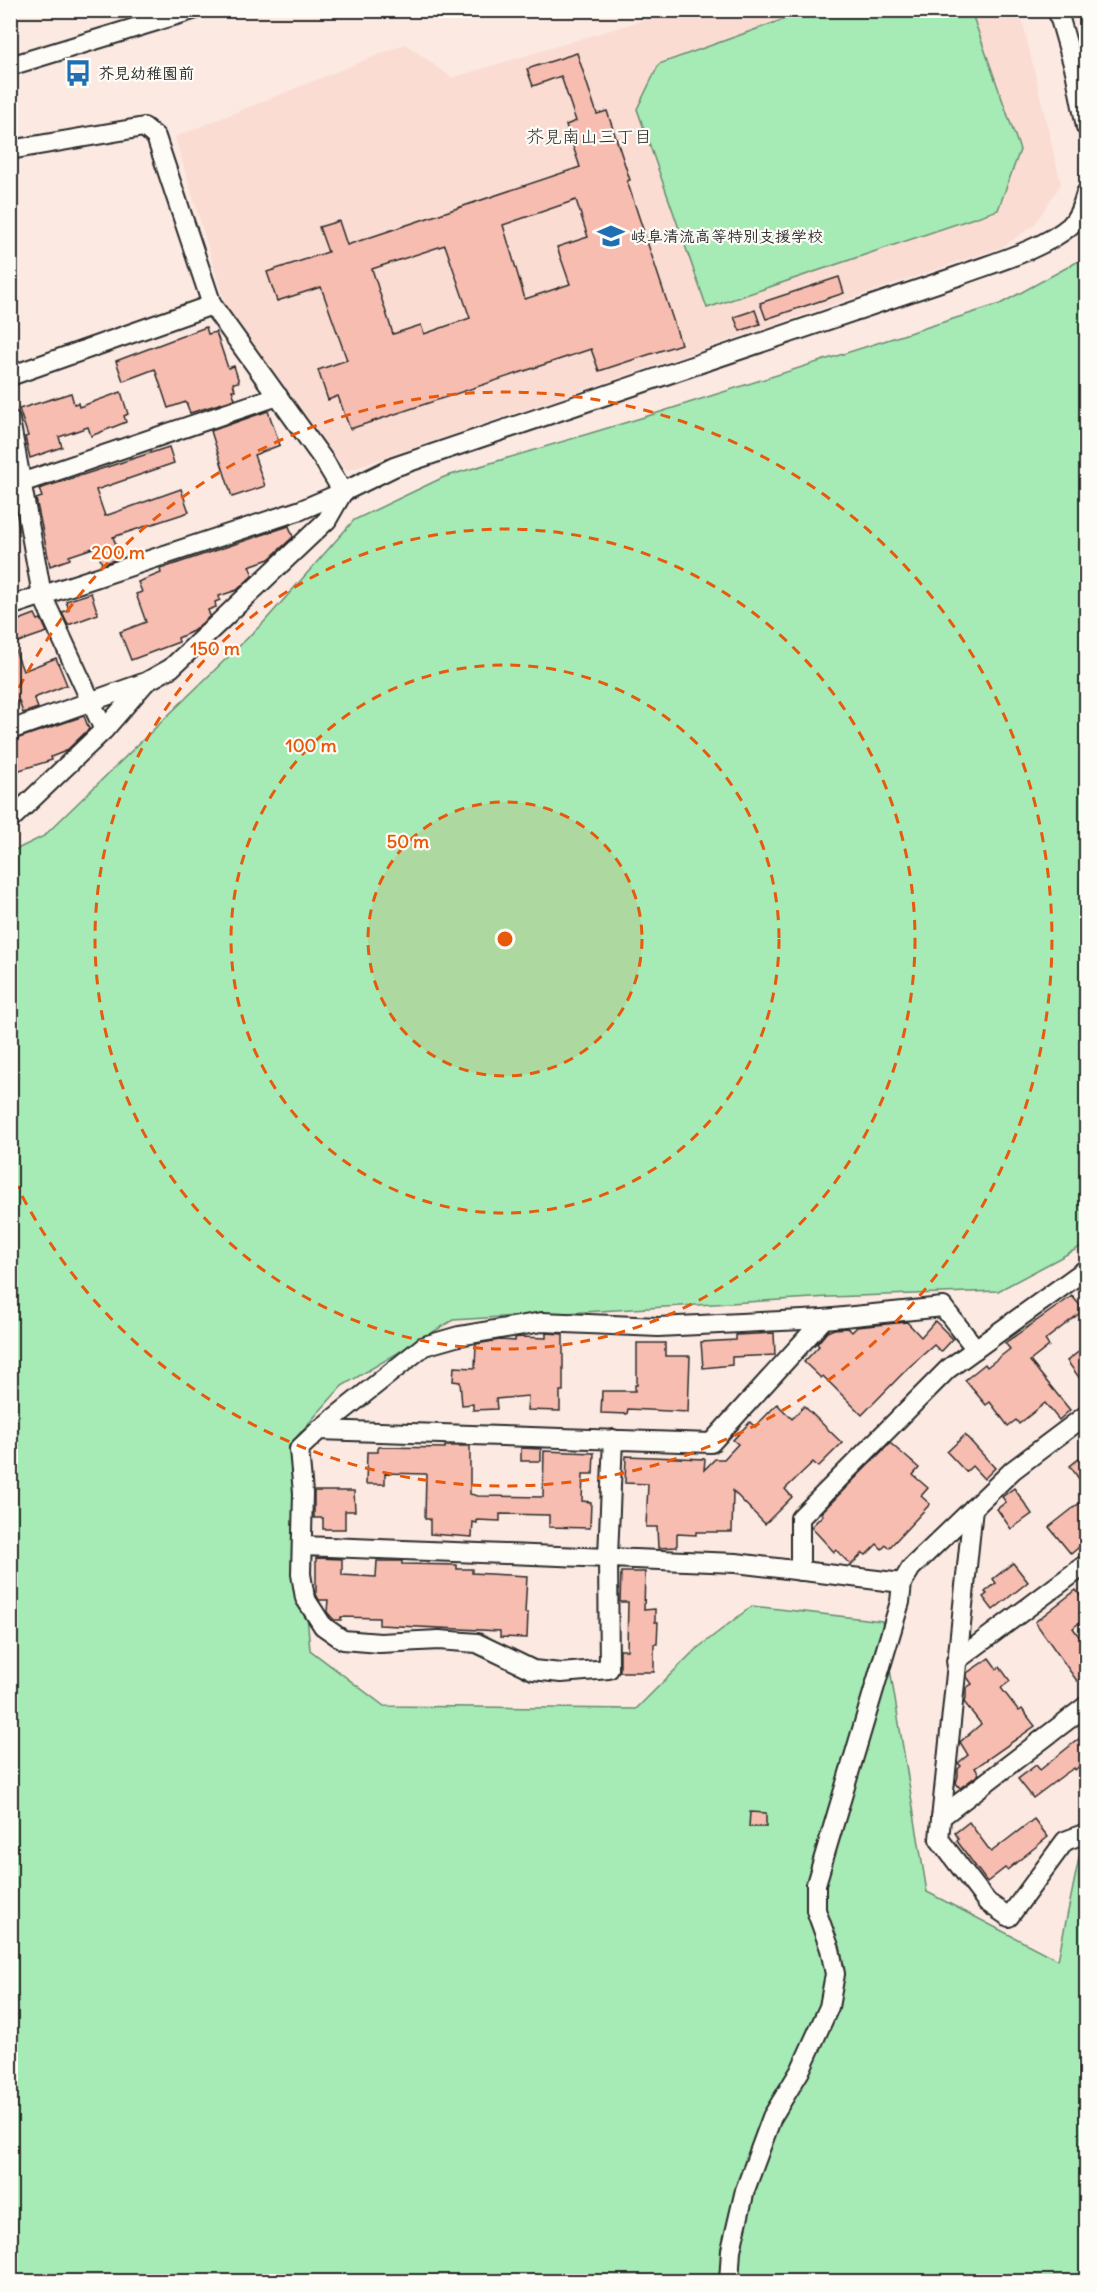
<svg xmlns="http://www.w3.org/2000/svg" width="1097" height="2292" font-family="Delius,'Klee One',sans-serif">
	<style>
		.built { fill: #fadcd3 }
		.green { fill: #a6eab5; stroke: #688a70; stroke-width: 1.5 }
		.building { fill: #f7bdb0; stroke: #2b2b2b; stroke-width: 1.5; fill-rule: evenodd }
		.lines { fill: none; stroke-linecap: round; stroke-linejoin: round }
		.minor-casing { stroke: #2b2b2b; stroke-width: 22 }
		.minor { stroke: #fdfcf7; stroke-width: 18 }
		.ring { fill: none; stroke: #e8590c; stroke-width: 3; stroke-dasharray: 10 8 }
		.labels { text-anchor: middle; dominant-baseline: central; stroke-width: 4.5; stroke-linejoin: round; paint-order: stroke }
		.poi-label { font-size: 16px; font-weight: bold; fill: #2b2b2b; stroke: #fdfcf7; text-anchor: start }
		.neighbourhood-label { font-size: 18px; fill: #2b2b2b; stroke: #fdfcf7 }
		.centre { fill: #e8590c; stroke: #fdfcf7; stroke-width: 3 }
		.ring-label { font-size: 18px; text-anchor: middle; font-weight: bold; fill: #e8590c; stroke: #fdfcf7; stroke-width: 4.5; stroke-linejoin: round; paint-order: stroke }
	</style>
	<rect width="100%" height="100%" fill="#fbe9e2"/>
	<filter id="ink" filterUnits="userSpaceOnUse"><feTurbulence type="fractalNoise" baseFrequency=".0167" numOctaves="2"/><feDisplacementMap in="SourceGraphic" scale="12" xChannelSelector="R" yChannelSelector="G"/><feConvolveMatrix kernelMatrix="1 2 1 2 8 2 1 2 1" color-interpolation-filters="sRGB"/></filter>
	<g filter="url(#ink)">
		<polygon class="built" points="673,11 1020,11 1061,184 1034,225 1002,247 346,471 225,304 175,137 405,44 452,78"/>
		<g class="green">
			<polygon points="807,11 971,11 1020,150 998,210 707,308 637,109 659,64"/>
			<polygon points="1086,257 1086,1244 998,1291 829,1297 453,1320 342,1386 292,1442 310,1650 384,1706 636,1709 695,1650 752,1606 882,1621 927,1892 1058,1960 1086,1824 1086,2281 11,2282 11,852 44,836 264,622 354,520 444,477 651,415 1000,304"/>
		</g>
		<g class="building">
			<path d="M577,53l20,61 10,-3 23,69 -3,1 54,163 -82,27 -8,-22 -241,80 -12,-33 -10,4 -10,-30 29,-10 -26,-73 -44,14 -10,-29 61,-20 -9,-25 20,-6 8,24 233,-78 -14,-42 10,-4 -15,-45 -28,10 -6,-17zM576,200l12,37 -31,10 13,37 -45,15 -22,-74zM445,245l25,73 -46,16 -3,-9 -28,9 -21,-65z"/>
			<polygon points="839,277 844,293 766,319 760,303"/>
			<polygon points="755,310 760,324 740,331 734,317"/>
			<polygon points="206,327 208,334 216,332 228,368 234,366 239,382 233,383 235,390 232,390 235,399 190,413 186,402 168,408 155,369 123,381 116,361"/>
			<polygon points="121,392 128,414 124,416 126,422 91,436 88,427 59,437 62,447 30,458 25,437 28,436 19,409 71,393 74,404 78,403 79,407"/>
			<polygon points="268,411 280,445 254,455 265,486 232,497 211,431"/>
			<polygon points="169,447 174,463 96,490 105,516 181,489 189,512 113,537 121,558 102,564 96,547 69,556 70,559 50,566 36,499 42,497 39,489"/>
			<polygon points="289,526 293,537 269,559 249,566 253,575 237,590 219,596 220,600 215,602 216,607 208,610 210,616 193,631 178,638 179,642 131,660 120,632 146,622 136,594 142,592 138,582 161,573 160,569"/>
			<polygon points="91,593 98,614 68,625 62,612 69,610 66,601"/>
			<polygon points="35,614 38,620 41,619 47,632 18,642 11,623"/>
			<polygon points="13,644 23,671 56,658 67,685 34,698 38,708 23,713 19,701 10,704 10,645"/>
			<polygon points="84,716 89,729 66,751 51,757 52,760 10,773 10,741"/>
			<polygon points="1072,1296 1084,1310 1045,1340 1049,1346 1030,1361 1070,1410 1059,1420 1045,1403 1019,1424 1016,1420 1008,1426 990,1402 986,1405 965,1380 985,1364 987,1367 1010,1349 1005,1343"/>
			<polygon points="935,1321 953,1339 941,1352 934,1345 908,1368 862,1415 823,1376 821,1378 804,1362 819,1346 817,1344 827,1332 834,1329 848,1328 852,1332 857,1327 907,1322 921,1337"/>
			<polygon points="546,1333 563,1334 563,1391 560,1391 560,1411 527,1410 528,1396 496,1399 497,1409 473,1410 473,1404 462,1405 460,1382 453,1381 454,1367 475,1368 476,1344 500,1340 515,1341 515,1338 519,1337 546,1338"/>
			<polygon points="774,1333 775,1355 732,1357 732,1365 703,1368 701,1342 736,1340 736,1335"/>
			<polygon points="637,1343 665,1343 665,1356 690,1356 688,1412 628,1409 627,1414 601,1413 602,1391 635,1391 635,1385 637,1385"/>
			<polygon points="1086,1346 1086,1387 1067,1361"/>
			<polygon points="777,1404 792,1419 804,1406 842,1443 818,1467 813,1462 785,1489 792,1497 765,1524 733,1491 732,1532 696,1532 696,1535 677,1534 677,1547 658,1548 657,1527 646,1527 648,1484 625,1483 626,1456 705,1459 704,1470 715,1459 724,1459 738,1444 733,1440 750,1422 755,1427"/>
			<polygon points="965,1435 995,1468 984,1479 972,1466 966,1472 947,1452"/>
			<polygon points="890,1443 919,1468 913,1475 928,1488 921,1496 930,1504 889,1548 886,1545 882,1549 877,1544 866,1555 863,1553 851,1565 836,1550 834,1552 811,1527 823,1515 821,1513"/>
			<polygon points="445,1446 470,1446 470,1494 478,1496 543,1497 544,1451 594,1453 593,1474 583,1474 582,1501 591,1502 590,1528 549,1527 549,1515 500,1514 500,1521 477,1520 477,1523 473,1522 472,1537 430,1534 430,1519 425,1519 426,1474 385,1473 385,1484 366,1484 367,1452 378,1452 378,1447 445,1448"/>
			<polygon points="521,1448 541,1449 541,1461 521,1461"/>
			<polygon points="1086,1453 1086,1489 1070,1466"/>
			<polygon points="1014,1488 1032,1514 1011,1529 997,1509 1006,1502 1002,1497"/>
			<polygon points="314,1491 354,1491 355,1511 345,1511 345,1529 323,1529 323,1518 314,1518"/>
			<polygon points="1086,1498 1086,1541 1071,1554 1049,1527"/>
			<polygon points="316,1558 342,1559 342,1575 376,1577 377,1561 402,1561 402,1564 457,1565 457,1569 472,1569 472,1573 527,1576 525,1613 528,1613 527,1638 500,1637 500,1631 379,1625 379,1618 341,1617 341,1620 334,1620 327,1612 328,1600 319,1600 316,1594"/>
			<polygon points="1013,1563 1028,1582 993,1610 983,1597 987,1594 985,1592 996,1583 993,1579"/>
			<polygon points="621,1572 645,1572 644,1610 655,1609 655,1622 658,1622 657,1644 654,1644 654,1672 620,1672 620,1650 627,1650 628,1602 620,1602"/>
			<polygon points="1076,1590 1086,1603 1086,1617 1073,1628 1086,1646 1086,1674 1077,1681 1035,1622"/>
			<polygon points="989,1658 997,1669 1000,1667 1010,1681 1001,1688 1019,1711 1022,1709 1035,1726 975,1768 979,1774 960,1788 956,1783 958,1776 958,1769 961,1766 958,1763 968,1755 960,1742 981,1724 964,1702 966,1698 966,1688 972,1684 967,1677 967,1673"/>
			<polygon points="1086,1733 1086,1760 1075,1770 1074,1768 1065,1774 1033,1798 1018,1779 1036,1765 1040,1770"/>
			<polygon points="750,1812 766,1813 766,1827 749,1827"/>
			<polygon points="1034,1819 1048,1837 1007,1870 1005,1868 987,1882 957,1841 959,1839 955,1833 969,1822 991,1852"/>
		</g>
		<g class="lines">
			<defs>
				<g id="minor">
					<polyline points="1061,10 1058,12 1075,71 1086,127"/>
					<polyline points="10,66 193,10"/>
					<polyline points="10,150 144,127 156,137 212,305 325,462 343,492"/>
					<polyline points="10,376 212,305"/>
					<polyline points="10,420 42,595 104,730"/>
					<polyline points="12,486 278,396"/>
					<path d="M10,606l291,-96 42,-18 51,-25 564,-191c34,-13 84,-26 112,-50 9,-9 13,-22 16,-33"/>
					<polyline points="10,730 146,682 171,668 327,520 343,492"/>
					<polyline points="10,820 104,730 144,684"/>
					<polyline points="319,1430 424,1346 459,1336 542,1322 658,1327 824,1319"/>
					<polyline points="613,1439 608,1556 609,1669 561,1673 533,1670 477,1643 439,1640 380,1643 343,1640 323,1626 305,1598 301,1574 303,1493 299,1449 319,1430 711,1443 824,1319 943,1307 976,1349"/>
					<polyline points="973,1508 939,1839 987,1902 1009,1917 1065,1841 1086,1833"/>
					<polyline points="303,1546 736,1563 902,1583"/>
					<polyline points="800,1571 800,1518 948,1369 1085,1270 1086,1272"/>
					<polyline points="956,1661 1086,1564"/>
					<polyline points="941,1817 1086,1706"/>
					<polyline points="729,2282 731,2250 745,2190 772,2117 800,2071 829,2007 835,1974 830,1949 816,1910 816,1884 900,1602 902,1583 911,1568 1013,1470 1086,1415"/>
				</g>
			</defs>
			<use href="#minor" class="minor-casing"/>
			<use href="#minor" class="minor"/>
		</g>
	</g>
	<circle cx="505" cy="939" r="137" fill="#e8590c" fill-opacity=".12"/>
	<g class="ring">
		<circle cx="505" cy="939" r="137"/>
		<circle cx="505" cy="939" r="274"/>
		<circle cx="505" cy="939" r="410"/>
		<path d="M11 704A547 547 0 1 1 11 1174"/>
	</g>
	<defs>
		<symbol id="bus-bare" viewBox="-9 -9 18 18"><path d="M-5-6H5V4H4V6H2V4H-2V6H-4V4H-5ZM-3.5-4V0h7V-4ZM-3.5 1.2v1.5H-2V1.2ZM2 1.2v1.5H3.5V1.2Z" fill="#1f6fb2" stroke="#fdfcf7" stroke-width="2.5" paint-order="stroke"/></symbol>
		<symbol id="school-bare" viewBox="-9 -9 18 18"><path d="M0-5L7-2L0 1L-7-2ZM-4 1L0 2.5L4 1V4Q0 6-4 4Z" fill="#1f6fb2" stroke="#fdfcf7" stroke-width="2.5" paint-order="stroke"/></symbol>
	</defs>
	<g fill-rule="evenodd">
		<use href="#bus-bare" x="59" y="54" width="38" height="38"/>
		<use href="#school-bare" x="592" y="217" width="38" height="38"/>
	</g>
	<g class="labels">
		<g class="poi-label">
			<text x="98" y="73">芥見幼稚園前</text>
			<text x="631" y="236">岐阜清流高等特別支援学校</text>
		</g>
		<g class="neighbourhood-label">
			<text x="589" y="136">芥見南山三丁目</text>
		</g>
	</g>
	<circle cx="505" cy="939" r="9" class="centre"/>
	<g class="ring-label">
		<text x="118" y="559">200 m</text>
		<text x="215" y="655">150 m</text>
		<text x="311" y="752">100 m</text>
		<text x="408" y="848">50 m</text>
	</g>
	<rect width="1097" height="2292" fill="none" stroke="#fdfcf7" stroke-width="36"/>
	<rect x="18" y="18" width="1061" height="2256" fill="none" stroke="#2b2b2b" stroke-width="2" filter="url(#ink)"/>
</svg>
